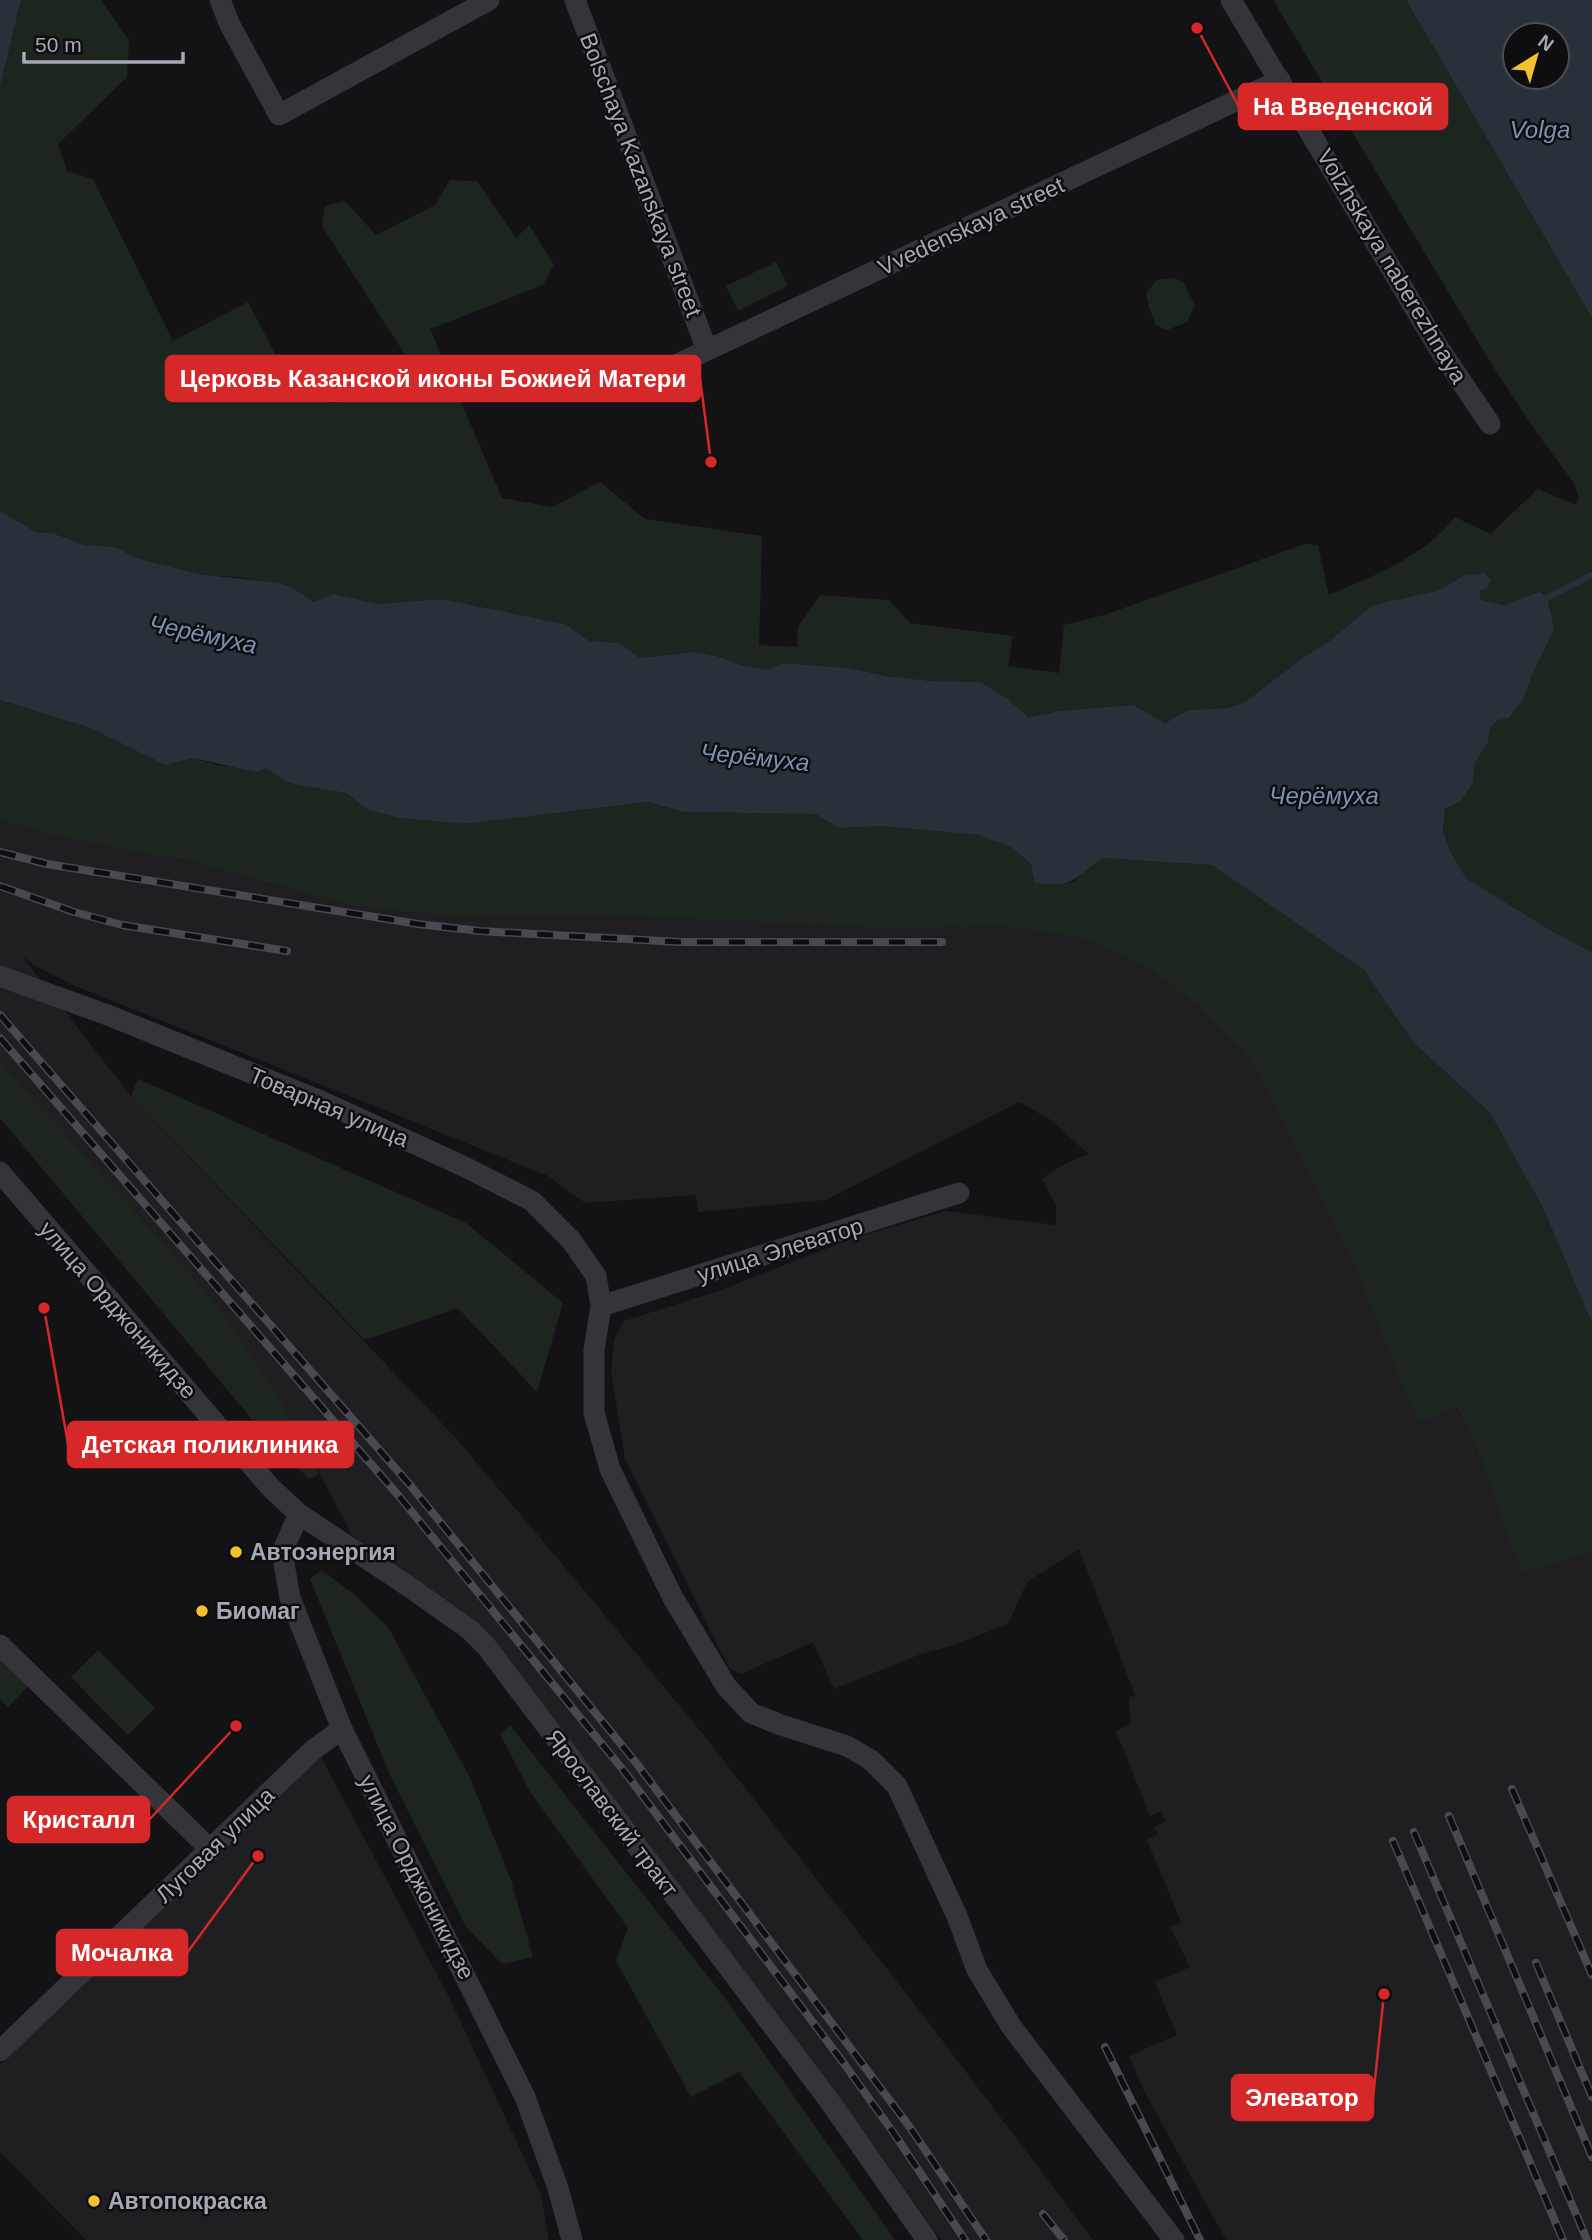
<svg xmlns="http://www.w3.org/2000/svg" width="1592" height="2240" font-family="Arial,sans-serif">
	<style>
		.built { fill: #1f1f22 }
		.green { fill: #1d251f }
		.water { fill: #293039; fill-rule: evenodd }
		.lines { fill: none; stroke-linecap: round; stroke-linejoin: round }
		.stream { stroke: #293039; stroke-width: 6 }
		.minor { stroke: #34343a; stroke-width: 21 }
		.rail-casing { stroke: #494a51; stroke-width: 8 }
		.rail { stroke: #0e0e10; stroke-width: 5; stroke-dasharray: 16; stroke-linecap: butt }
		.poi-dot { fill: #f2c22e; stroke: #0e0e10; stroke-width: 2.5 }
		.labels { text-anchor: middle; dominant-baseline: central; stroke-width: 5; stroke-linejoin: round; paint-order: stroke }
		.street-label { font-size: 23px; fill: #a5a8b5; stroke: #0e0e10 }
		.poi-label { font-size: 23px; font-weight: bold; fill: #a5a8b5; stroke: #0e0e10; text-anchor: start }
		.water-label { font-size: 24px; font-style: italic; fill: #7b93b1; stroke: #0e0e10 }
		.leader { fill: none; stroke: #d62828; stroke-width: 2.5 }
		.callout-dot { fill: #d62828; stroke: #0e0e10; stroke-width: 2.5 }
		.callout { fill: #d62828; stroke: #d62828; stroke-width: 2.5 }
		.callout-label { font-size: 24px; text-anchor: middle; font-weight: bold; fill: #fff }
	</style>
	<rect width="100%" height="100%" fill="#131315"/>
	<g class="built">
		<polygon points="0,820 52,835 153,856 175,858 352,906 376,910 464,917 508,915 618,916 895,929 999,926 1085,939 1151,970 1200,1008 1244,1052 1259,1073 1351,1259 1418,1421 1456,1406 1482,1462 1521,1571 1555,1564 1592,1551 1592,2240 1226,2240 1145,2093 1129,2056 1177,2035 1155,1982 1190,1967 1170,1927 1181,1922 1147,1840 1158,1834 1154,1827 1166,1821 1161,1811 1150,1816 1116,1731 1131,1723 1129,1698 1135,1695 1079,1549 1027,1582 1008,1624 954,1645 921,1654 834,1689 813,1642 741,1674 729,1668 625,1459 611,1370 614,1339 624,1321 721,1290 851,1239 946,1211 1056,1225 1056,1206 1042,1179 1061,1166 1088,1154 1051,1120 1019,1102 826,1200 698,1212 696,1195 585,1203 548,1176 73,985 35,966 22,956 131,1096 454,1436 574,1578 702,1733 920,2011 1093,2240 941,2240 879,2153 603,1786 499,1652 398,1570 352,1535 281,1400 228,1319 191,1274 0,1061"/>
		<polygon points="321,1757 450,1999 541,2194 549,2240 86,2240 0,2152 0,2065"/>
	</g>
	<g class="green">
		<path d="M21,0h80l28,40 -2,37 -69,67 9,27 26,8 80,162 75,-39 32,61 50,41 69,-17 16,-17 -93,-144 3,-20 20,-5 31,34 59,-30 15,-25 27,1 39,57 13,-13 25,40 -11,20 -113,44 72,169 50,9 48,-25 45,37 117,17 -3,109 38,2 1,-20 22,-32 69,5 21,23 103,13 -5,30 51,7 5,-48 40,-10 201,-71 13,1 11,50c45,-19 96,-39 126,-78l35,17 48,-45 37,16 4,-7 -5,-15 -37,-50 -45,-68 -219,-365h133l186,318v634l-37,-19 -89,-55 -16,-27 -7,-22 2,-20 15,-7 13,-19 2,-20 13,-21 3,-15 33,-29 7,-21 -16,-75 -11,3 -23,-5 -2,-9 -16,-15 -26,15 -25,7 -81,42 -27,17 -59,45 -17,6 -39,2 -24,13 -32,-18 -74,6 -31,6 -20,-18 -27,-17 -50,-1 -44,-5 -39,-8 -66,-5 -14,8 -24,-5 -28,-10 -23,-4 -53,6 -20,-15 -31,-2 -24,-17 -123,-25 -64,5 -45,-10 -19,8 -21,-14 -49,-10 -45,-4 -63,-16 -20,-11 -32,-2 -31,-12 -17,-1 -36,-21v-424z"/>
		<polygon points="776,262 788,286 738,311 726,286"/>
		<polygon points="1174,278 1183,282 1195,305 1187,322 1167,330 1156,325 1149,307 1146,293 1157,280"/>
		<polygon points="0,700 90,728 165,765 193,758 221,766 266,768 288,783 346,793 368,810 400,818 464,824 648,802 684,812 816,814 840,828 881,826 979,835 1012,848 1032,864 1035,883 1073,882 1102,858 1212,865 1364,970 1412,1041 1490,1113 1543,1208 1592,1323 1592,1551 1555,1564 1521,1572 1482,1462 1457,1407 1418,1422 1351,1259 1259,1073 1244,1052 1200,1008 1151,970 1085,939 999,926 895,929 618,916 508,915 464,917 376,910 352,906 176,858 153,856 52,835 0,820"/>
		<polygon points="0,1061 191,1274 228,1319 281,1400 319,1474 309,1479 255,1423 0,1118"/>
		<polygon points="138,1079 466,1223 563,1303 537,1392 458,1308 365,1340 131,1096"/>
		<polygon points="321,1570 354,1594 388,1627 470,1778 511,1880 533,1957 502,1964 466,1927 389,1773 310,1579"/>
		<polygon points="98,1650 155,1708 128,1735 71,1677"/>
		<polygon points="0,1659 28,1686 8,1707 0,1699"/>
		<polygon points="510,1725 725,1998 895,2240 863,2240 739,2072 691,2097 616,1961 628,1928 529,1790 500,1734"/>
	</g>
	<g class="water">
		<polygon points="0,0 21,0 0,87"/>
		<path d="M1406,0h186v318zM1515,35h42v42h-42z"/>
		<path d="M0,511l36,21 17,1 31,12 32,2 20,11 63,16 79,9 15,5 21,14 19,-8 45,10 64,-5 123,25 24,17 31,2 20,15 53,-6 23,4 28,10 24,4 14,-7 66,5 39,8 44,5 50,1 27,17 20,18 31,-6 74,-6 32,18 24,-13 39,-2 17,-6 59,-45 27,-17 42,-35 64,-14 26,-15 22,-3 6,7 -3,7 -9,4 2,9 23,5 36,-13 7,6 7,31 -23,48 -7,21 -15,20 -11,2 -7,7 -3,15 -13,21 -2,20 -13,19 -15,7 -2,21 7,21 16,27 89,55 37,19v371l-49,-115 -53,-95 -78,-72 -48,-71 -152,-105 -110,-7c-27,21 -30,30 -67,25l-4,-19 -19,-16 -33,-13 -98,-9 -42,2 -23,-14 -132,-2 -36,-10 -184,22 -64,-6 -32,-8 -22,-17 -58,-10 -22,-15 -10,4 -63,-14 -28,7 -75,-37 -90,-28z"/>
	</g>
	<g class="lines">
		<polyline class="stream" points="1547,598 1592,575"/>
		<g class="minor">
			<polyline points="220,0 230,25 279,115 489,0"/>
			<polyline points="575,0 707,350"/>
			<polyline points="1231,0 1438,347 1490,424"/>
			<polyline points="663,371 1280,80"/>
			<polyline points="0,976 105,1014 321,1101 463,1166 532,1201 571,1240 596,1276 601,1306 594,1350 594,1413 610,1469 672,1596 726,1686 751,1713 781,1725 847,1746 871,1760 897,1786 957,1916 977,1970 1011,2026 1174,2240"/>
			<polyline points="0,1172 271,1488 299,1514 408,1586 470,1630 486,1646 828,2099 927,2240"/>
			<polyline points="601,1306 959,1193"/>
			<polyline points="299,1514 282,1552 290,1598 342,1729 525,2097 558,2188 572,2240"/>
			<polyline points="0,1645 211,1850"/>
			<polyline points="0,2051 313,1750 342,1729"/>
		</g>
		<defs>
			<g id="rail">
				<polyline points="0,852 47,864 418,924 480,931 680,942 942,942"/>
				<polyline points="0,886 74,912 122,925 287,951"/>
				<polyline points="0,1015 410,1485 637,1764 909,2126 986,2240"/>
				<polyline points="0,1038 398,1495 624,1771 845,2065 895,2135 965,2240"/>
				<polyline points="1512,1789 1592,1975"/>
				<polyline points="1449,1816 1592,2157"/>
				<polyline points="1414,1832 1587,2240"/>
				<polyline points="1393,1841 1563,2240"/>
				<polyline points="1536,1963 1592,2097"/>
				<polyline points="1105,2047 1200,2240"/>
				<polyline points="1043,2214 1064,2240"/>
			</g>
		</defs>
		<use href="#rail" class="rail-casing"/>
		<use href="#rail" class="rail"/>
	</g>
	<g class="poi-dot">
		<circle cx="236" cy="1552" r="7"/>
		<circle cx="202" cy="1611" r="7"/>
		<circle cx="94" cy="2201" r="7"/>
	</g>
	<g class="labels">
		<g class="street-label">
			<text transform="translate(641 175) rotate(69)">Bolschaya Kazanskaya street</text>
			<text transform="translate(971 226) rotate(-25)">Vvedenskaya street</text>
			<text transform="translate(1392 266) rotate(59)">Volzhskaya naberezhnaya</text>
			<text transform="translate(329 1107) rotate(23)">Товарная улица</text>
			<text transform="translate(780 1250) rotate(-17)">улица Элеватор</text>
			<text transform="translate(118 1310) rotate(49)">улица Орджоникидзе</text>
			<text transform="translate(612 1813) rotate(53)">Ярославский тракт</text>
			<text transform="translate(215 1845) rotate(-44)">Луговая улица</text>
			<text transform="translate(417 1877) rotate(63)">улица Орджоникидзе</text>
		</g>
		<g class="poi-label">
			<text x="250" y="1552">Автоэнергия</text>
			<text x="216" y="1611">Биомаг</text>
			<text x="108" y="2201">Автопокраска</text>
		</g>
		<g class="water-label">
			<text x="1540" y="129">Volga</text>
			<text transform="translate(203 634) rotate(12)">Черёмуха</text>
			<text transform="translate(755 757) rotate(6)">Черёмуха</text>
			<text x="1324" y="795">Черёмуха</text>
		</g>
	</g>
	<path class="leader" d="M1197 28L1239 107M711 462L700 378M44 1308L68 1444M236 1726L149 1820M258 1856L187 1953M1384 1994L1373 2098"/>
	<g class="callout-dot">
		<circle cx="1197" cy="28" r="7"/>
		<circle cx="711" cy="462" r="7"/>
		<circle cx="44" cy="1308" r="7"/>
		<circle cx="236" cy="1726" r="7"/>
		<circle cx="258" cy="1856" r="7"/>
		<circle cx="1384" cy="1994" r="7"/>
	</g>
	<g class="callout">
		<rect x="1239" y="84" width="208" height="45" rx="7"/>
		<rect x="166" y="356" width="534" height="45" rx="7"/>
		<rect x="68" y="1422" width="285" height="45" rx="7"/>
		<rect x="8" y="1797" width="141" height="45" rx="7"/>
		<rect x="57" y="1930" width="130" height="45" rx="7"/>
		<rect x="1232" y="2075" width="141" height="45" rx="7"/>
	</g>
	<g class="callout-label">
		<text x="1343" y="115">На Введенской</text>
		<text x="433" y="387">Церковь Казанской иконы Божией Матери</text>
		<text x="210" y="1453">Детская поликлиника</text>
		<text x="79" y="1828">Кристалл</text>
		<text x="122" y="1961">Мочалка</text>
		<text x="1302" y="2106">Элеватор</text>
	</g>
	<g transform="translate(1536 56) rotate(37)"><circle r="33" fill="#0e0e10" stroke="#4a4c52" stroke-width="2"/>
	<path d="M0-5L12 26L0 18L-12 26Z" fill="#f2c22e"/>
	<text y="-10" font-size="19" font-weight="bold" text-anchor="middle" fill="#a5a8b5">N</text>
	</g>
	<path d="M24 52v10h159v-10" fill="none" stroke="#a5a8b5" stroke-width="3.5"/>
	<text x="35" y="52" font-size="21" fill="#a5a8b5" stroke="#0e0e10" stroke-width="5" paint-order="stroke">50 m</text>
</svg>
